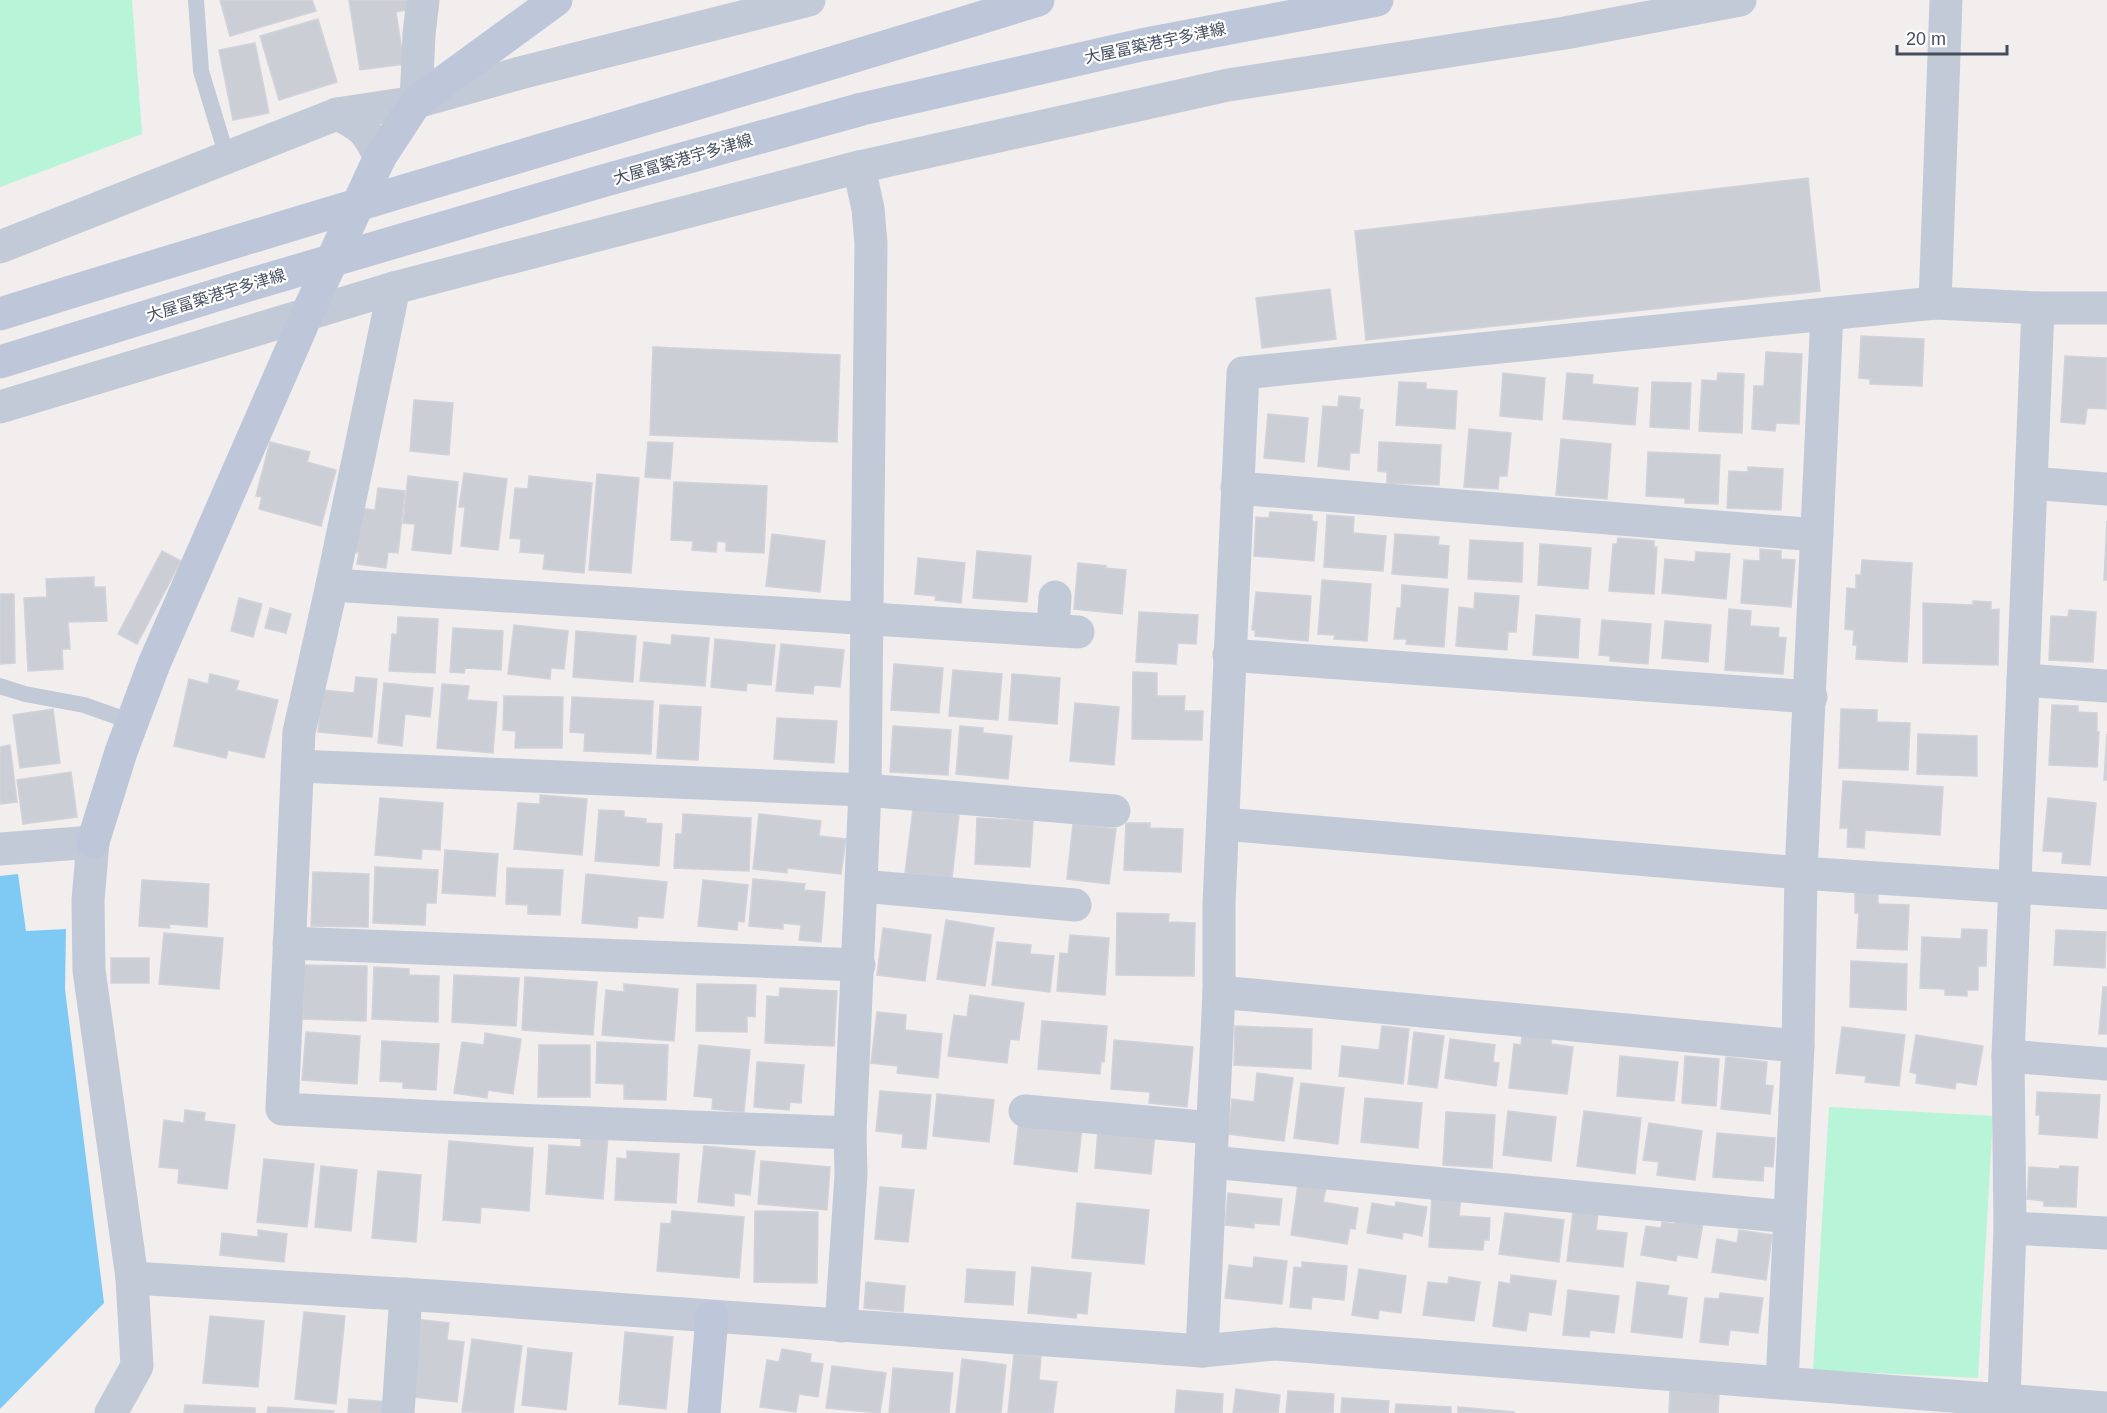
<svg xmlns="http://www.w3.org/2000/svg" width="2107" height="1413" font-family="Helvetica,'Noto Sans JP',sans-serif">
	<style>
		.green { fill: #b7f4d8 }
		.water { fill: #7fcaf5 }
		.building { fill: #ccced6; stroke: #d1d2da; stroke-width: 1.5 }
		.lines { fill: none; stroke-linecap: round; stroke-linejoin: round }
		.lane { stroke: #c2cad7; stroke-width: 16 }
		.street { stroke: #c2cad7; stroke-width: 33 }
		.secondary { stroke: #bec7d9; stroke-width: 33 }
		.labels { text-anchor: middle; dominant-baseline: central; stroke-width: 4.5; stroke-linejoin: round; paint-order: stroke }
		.street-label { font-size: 16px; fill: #444d5d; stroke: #fff }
	</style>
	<rect width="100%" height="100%" fill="#f1eeed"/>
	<g class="green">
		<polygon points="0,0 132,0 142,134 0,187"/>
		<polygon points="1829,1107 1993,1116 1978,1378 1813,1370"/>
	</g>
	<polygon class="water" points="18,874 26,931 66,929 65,989 104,1303 0,1409 0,876"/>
	<g class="building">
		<polygon points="220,0 312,0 316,11 230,36"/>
		<polygon points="349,0 415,0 417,8 396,12 404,64 360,70"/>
		<polygon points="318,19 337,82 279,100 260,36"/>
		<polygon points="255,43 269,113 233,120 219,50"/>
		<polygon points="1808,178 1820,291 1366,340 1355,231"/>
		<polygon points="1330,289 1336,339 1262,348 1256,298"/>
		<polygon points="1861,336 1924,339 1922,386 1870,384 1870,379 1859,378"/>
		<polygon points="653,347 840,355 837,442 650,435"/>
		<polygon points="1766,352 1802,354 1799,424 1776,423 1775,431 1752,429 1754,386 1764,386"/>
		<polygon points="2065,356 2107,358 2106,409 2087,408 2085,424 2061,422"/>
		<polygon points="1503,373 1545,378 1542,420 1500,416"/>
		<polygon points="1567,373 1593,375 1592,384 1638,388 1635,425 1563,419"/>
		<polygon points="1718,373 1744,374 1742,433 1699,431 1702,380 1717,381"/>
		<polygon points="1399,382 1426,383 1426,389 1457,391 1455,429 1396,425"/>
		<polygon points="1652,382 1691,383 1689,429 1650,427"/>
		<polygon points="1339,396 1360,398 1359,409 1363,410 1359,453 1350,453 1349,470 1318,466 1323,406 1338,407"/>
		<polygon points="414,400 453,403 449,455 410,451"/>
		<polygon points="1268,414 1308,418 1304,462 1264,458"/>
		<polygon points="1469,429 1511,433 1507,476 1499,476 1498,489 1464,487"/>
		<polygon points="1561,439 1611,444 1607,499 1556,495"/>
		<polygon points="270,442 310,452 307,462 336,470 321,526 259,509 262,497 256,496"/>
		<polygon points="648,442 673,443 670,479 645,477"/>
		<polygon points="1379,442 1441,445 1439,485 1387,483 1387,472 1378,471"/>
		<polygon points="1648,452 1720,455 1718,504 1685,503 1685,498 1646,496"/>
		<polygon points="1748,467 1783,469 1781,510 1727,508 1729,471 1748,472"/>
		<polygon points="464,473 507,479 498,550 461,546 465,507 459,507"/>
		<polygon points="597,474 639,478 631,573 589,570"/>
		<polygon points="408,476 458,482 451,554 412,550 415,524 403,523"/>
		<polygon points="529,476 592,483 584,573 543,569 545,554 520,552 521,539 510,538 515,488 528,489"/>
		<polygon points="674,482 767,486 764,553 726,551 726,542 717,541 716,552 692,550 693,541 671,540"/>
		<polygon points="378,488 405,491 398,553 388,552 386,568 357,564 359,553 353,552 358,508 375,510"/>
		<polygon points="1270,512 1312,515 1312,521 1317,522 1314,561 1254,556 1256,517 1269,518"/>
		<polygon points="1327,515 1354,517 1353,533 1386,536 1383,571 1324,567"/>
		<polygon points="2107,521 2107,580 2104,580"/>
		<polygon points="772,534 825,541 820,592 766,586"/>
		<polygon points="1395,534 1439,537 1438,545 1449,546 1447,578 1392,574"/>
		<polygon points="1618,538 1654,541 1654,547 1657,547 1654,594 1609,591 1613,544 1617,544"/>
		<polygon points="1470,540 1523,543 1522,582 1468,579"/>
		<polygon points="1540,544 1591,548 1588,589 1538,585"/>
		<polygon points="1760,549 1781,551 1781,559 1795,560 1791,607 1741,603 1744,560 1760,561"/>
		<polygon points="162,551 181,561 137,644 118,634"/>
		<polygon points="977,551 1031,556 1027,602 973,598"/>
		<polygon points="1696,552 1730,554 1726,599 1662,593 1665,559 1695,562"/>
		<polygon points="918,558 965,563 961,603 935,600 936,596 915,594"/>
		<polygon points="1862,560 1912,563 1907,662 1856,659 1857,645 1853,645 1854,630 1845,629 1847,588 1856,589 1856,575 1861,575"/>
		<polygon points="1078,563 1106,566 1105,568 1126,570 1122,614 1074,609"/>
		<polygon points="94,577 94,587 105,587 107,621 68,622 70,649 62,649 63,669 28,671 24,598 47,597 46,579"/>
		<polygon points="1322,580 1371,584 1367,641 1334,639 1335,635 1318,634"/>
		<polygon points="1402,585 1448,589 1444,647 1406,644 1407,639 1394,639 1397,608 1401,608"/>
		<polygon points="1256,592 1311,596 1308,641 1255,636 1255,630 1252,630"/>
		<polygon points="1475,593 1519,596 1516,632 1508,632 1507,650 1456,646 1459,607 1474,609"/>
		<polygon points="0,594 14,594 15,663 0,664"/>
		<polygon points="239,598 262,604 253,637 231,631"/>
		<polygon points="1973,601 1991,602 1991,610 1999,609 1998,665 1923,663 1923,603 1973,605"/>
		<polygon points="270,608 291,614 286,633 265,628"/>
		<polygon points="1729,609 1751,611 1750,626 1779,628 1778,637 1786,638 1783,674 1725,670"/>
		<polygon points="2069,610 2096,612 2093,662 2049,660 2051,616 2068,617"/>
		<polygon points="1139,612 1198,615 1196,644 1178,643 1176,664 1136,662"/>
		<polygon points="1536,615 1580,619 1578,658 1533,655"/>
		<polygon points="398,617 438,619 435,673 389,671 392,634 397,635"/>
		<polygon points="1602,620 1651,624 1648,664 1610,661 1610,656 1599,655"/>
		<polygon points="1665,621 1711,625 1708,662 1662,658"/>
		<polygon points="514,625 568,631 564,669 551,668 550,679 508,674"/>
		<polygon points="453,628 503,631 501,670 465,668 464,673 450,672"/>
		<polygon points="576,631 636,636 633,682 573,677"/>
		<polygon points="672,635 709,638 705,686 640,681 644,642 671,645"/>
		<polygon points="715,639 775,645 771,685 747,683 746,691 711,687"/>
		<polygon points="781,644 844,650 840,687 814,685 813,694 776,691"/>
		<polygon points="894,664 943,668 939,713 891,710"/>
		<polygon points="953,670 1002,674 998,720 949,716"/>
		<polygon points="1133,672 1157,673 1157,696 1185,696 1184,711 1203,711 1202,740 1132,739"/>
		<polygon points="210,674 239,681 236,690 278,700 264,758 228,750 226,758 174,746 189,679 208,684"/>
		<polygon points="1012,674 1060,678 1057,724 1009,720"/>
		<polygon points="356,677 377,679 372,737 318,732 322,690 354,693"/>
		<polygon points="384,683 433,688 430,717 405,714 402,746 378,743"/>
		<polygon points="442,684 469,686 467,700 497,702 493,753 437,748"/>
		<polygon points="504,696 563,697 562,748 515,748 516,731 503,730"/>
		<polygon points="572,697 653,701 651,754 584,751 585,733 570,732"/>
		<polygon points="1075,703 1119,707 1114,765 1070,761"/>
		<polygon points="660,705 701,707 698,760 657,758"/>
		<polygon points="2052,705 2078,706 2078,712 2097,713 2097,732 2099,732 2097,767 2049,765"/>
		<polygon points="53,709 60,763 20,768 13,715"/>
		<polygon points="1841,709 1877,710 1877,722 1910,723 1908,770 1839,768"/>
		<polygon points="777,718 837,721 834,763 774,759"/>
		<polygon points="893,726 951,730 948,775 890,772"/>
		<polygon points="960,726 983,728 983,733 1012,736 1008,779 956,774"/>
		<polygon points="1918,734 1977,736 1977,776 1917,774"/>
		<polygon points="2107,734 2107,780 2104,780"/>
		<polygon points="10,745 17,802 0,804 0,747"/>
		<polygon points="71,772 77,817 23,824 17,780"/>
		<polygon points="1843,781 1943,787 1940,835 1865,830 1864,848 1847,847 1848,828 1840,828"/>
		<polygon points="540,795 587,799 582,855 514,849 518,803 540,804"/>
		<polygon points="380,798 443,803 440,850 422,849 421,859 375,855"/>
		<polygon points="2048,798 2096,803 2090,865 2062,863 2063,852 2043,851"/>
		<polygon points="913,809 959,815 952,878 905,873"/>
		<polygon points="599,810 624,811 624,817 646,819 646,823 662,824 659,866 595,861"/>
		<polygon points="683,814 751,818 749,871 674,868 676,834 682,834"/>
		<polygon points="759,814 821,821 819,836 846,839 841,874 787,868 787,873 753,869"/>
		<polygon points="977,818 1033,821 1030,867 975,864"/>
		<polygon points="1126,823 1150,823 1150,828 1183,829 1181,872 1124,870"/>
		<polygon points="1073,824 1116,829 1109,884 1067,879"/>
		<polygon points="445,850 498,854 495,896 442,893"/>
		<polygon points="375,867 438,870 436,903 426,903 425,925 373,923"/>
		<polygon points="507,868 563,870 560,915 528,914 528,905 506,904"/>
		<polygon points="313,872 369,874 368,927 311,926"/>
		<polygon points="586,874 667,882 663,918 638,916 637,928 582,923"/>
		<polygon points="753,879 805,884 804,890 825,892 821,942 799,940 801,925 783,923 783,929 749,926"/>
		<polygon points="142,880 209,884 207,927 169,924 170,928 139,926"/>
		<polygon points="703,880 748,885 744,922 738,921 737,930 698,926"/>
		<polygon points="1855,892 1878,894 1878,904 1909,905 1907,950 1857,948 1859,913 1855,913"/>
		<polygon points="1117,913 1169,914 1168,922 1195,923 1194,976 1116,975"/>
		<polygon points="946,920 994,928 985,986 937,979"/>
		<polygon points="883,928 931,935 925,981 877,975"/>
		<polygon points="1962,929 1987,930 1986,966 1978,966 1978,990 1967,990 1967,996 1945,995 1945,989 1920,988 1922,937 1961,939"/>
		<polygon points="2056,930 2106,932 2105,968 2054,965"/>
		<polygon points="164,933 223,938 219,989 159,984"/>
		<polygon points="1070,935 1109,938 1105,995 1057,991 1060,953 1068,954"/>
		<polygon points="997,942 1031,945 1030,954 1054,956 1050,992 992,985"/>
		<rect x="111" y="958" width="38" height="25"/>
		<polygon points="1851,961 1907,964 1906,1010 1850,1007"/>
		<polygon points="304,965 367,966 366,1021 303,1019"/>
		<polygon points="374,967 409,969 409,975 439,976 438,1022 372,1019"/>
		<polygon points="454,975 519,978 516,1026 452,1022"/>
		<polygon points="525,977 597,982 593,1035 522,1030"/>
		<polygon points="624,984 678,989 674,1041 602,1035 606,990 624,992"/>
		<polygon points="697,984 756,985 755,1017 747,1016 747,1032 696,1031"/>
		<polygon points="2103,987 2107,987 2107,1034 2099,1034"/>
		<polygon points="780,988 837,991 834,1046 765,1043 767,996 779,997"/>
		<polygon points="970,995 1024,1003 1019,1040 1010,1039 1007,1063 948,1056 954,1015 967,1017"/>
		<polygon points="877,1012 906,1015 905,1030 942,1034 938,1078 897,1073 898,1066 871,1063"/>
		<polygon points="1042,1021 1107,1026 1104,1062 1101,1061 1100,1074 1038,1069"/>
		<polygon points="1235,1026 1312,1029 1311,1069 1234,1065"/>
		<polygon points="1382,1026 1409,1029 1403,1084 1339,1076 1342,1046 1379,1050"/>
		<polygon points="1842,1027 1905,1035 1899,1086 1865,1082 1866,1076 1836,1073"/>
		<polygon points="1523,1029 1552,1033 1551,1044 1573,1047 1567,1094 1509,1088 1514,1044 1521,1045"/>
		<polygon points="306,1032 360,1036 357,1084 302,1080"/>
		<polygon points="1414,1032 1444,1036 1437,1088 1408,1084"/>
		<polygon points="485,1033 521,1039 513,1094 488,1090 487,1098 454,1093 462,1042 484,1045"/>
		<polygon points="1916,1035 1983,1046 1976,1085 1956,1082 1955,1089 1916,1083 1917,1074 1910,1072"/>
		<polygon points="1450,1039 1495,1045 1493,1062 1499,1063 1496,1086 1445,1078"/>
		<polygon points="1114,1040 1193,1047 1187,1107 1149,1103 1150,1092 1111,1089"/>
		<polygon points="382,1041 439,1044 436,1090 403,1088 403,1082 380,1081"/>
		<polygon points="597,1042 668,1045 666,1100 624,1099 624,1084 596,1083"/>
		<polygon points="539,1045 590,1045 590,1097 538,1097"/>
		<polygon points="699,1045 750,1050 744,1112 712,1109 713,1098 694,1096"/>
		<polygon points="1620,1056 1678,1062 1674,1101 1617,1096"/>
		<polygon points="1685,1056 1719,1059 1716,1106 1682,1103"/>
		<polygon points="1726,1057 1767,1062 1765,1085 1773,1086 1770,1114 1721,1109"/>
		<polygon points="757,1062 804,1065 801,1103 790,1102 789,1110 754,1107"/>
		<polygon points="1257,1073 1293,1078 1284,1141 1228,1134 1232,1099 1254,1102"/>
		<polygon points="1301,1083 1344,1088 1338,1144 1294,1138"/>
		<polygon points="880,1091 931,1095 926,1149 902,1147 903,1134 876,1131"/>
		<polygon points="2037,1092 2100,1095 2097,1138 2039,1134 2040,1115 2036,1115"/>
		<polygon points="937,1094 994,1100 989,1142 933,1136"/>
		<polygon points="1365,1098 1422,1103 1418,1148 1361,1142"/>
		<polygon points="185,1110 205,1113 204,1121 235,1125 227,1189 178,1183 179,1169 159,1167 164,1120 184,1123"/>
		<polygon points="1508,1111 1556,1117 1551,1161 1503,1155"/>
		<polygon points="1584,1111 1641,1118 1635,1174 1577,1166"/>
		<polygon points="1446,1112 1495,1115 1492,1168 1443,1165"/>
		<polygon points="1019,1120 1082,1128 1077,1172 1014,1164"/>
		<polygon points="1649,1123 1702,1131 1695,1180 1657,1175 1659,1162 1643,1160"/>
		<polygon points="1098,1129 1155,1134 1151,1174 1095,1168"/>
		<polygon points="581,1133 608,1135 603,1199 546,1194 549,1145 581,1147"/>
		<polygon points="1717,1133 1775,1138 1773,1167 1764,1166 1763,1181 1713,1177"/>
		<polygon points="449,1141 533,1148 529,1211 481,1207 480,1223 443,1220"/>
		<polygon points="704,1146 755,1151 750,1195 734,1193 734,1206 698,1202"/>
		<polygon points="627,1151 679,1154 676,1203 615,1200 617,1158 627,1159"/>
		<polygon points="264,1159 314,1164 307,1227 257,1222"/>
		<polygon points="761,1161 830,1167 827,1210 758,1204"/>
		<polygon points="321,1166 357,1170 351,1231 315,1227"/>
		<polygon points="2060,1166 2078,1167 2076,1207 2044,1206 2044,1201 2027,1199 2029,1167 2059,1169"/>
		<polygon points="378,1171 421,1175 416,1242 372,1238"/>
		<polygon points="1298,1184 1326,1189 1323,1202 1358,1208 1355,1229 1350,1228 1347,1244 1291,1235"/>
		<polygon points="880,1187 914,1190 908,1242 875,1239"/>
		<polygon points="1228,1193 1282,1199 1279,1225 1254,1223 1254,1228 1225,1225"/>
		<polygon points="1432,1194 1461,1196 1459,1216 1490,1218 1489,1240 1484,1240 1483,1250 1429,1247"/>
		<polygon points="1396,1202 1427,1207 1422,1236 1403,1232 1402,1239 1367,1233 1372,1203 1395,1207"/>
		<polygon points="1077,1203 1149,1210 1144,1264 1072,1258"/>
		<polygon points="1574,1204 1599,1207 1596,1230 1627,1233 1623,1267 1567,1261"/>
		<polygon points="672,1211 744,1217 739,1278 657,1271 661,1223 671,1224"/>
		<polygon points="755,1211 818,1212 817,1283 754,1282"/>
		<polygon points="1505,1213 1564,1220 1559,1262 1499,1254"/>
		<polygon points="1676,1218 1703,1223 1697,1258 1677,1255 1676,1261 1641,1255 1646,1226 1661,1228 1662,1222 1675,1224"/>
		<polygon points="258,1230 287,1234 284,1262 220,1255 222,1233 258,1237"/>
		<polygon points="1739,1230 1772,1235 1766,1280 1712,1272 1717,1239 1737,1243"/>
		<polygon points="1254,1257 1287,1261 1282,1304 1225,1298 1229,1265 1253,1268"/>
		<polygon points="1302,1262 1347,1266 1344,1300 1312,1297 1311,1309 1290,1307 1294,1267 1302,1268"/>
		<polygon points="1032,1267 1091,1273 1087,1314 1077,1313 1076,1318 1028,1313"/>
		<polygon points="967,1269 1015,1272 1013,1305 965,1302"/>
		<polygon points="1359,1269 1406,1276 1401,1313 1379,1310 1378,1319 1352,1315"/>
		<polygon points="1511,1275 1556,1281 1551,1315 1529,1312 1526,1331 1493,1326 1499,1282 1510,1284"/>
		<polygon points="1449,1277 1480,1282 1474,1321 1423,1315 1428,1282 1448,1284"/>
		<polygon points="866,1282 905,1286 903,1312 864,1308"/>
		<polygon points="1637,1282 1669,1286 1667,1295 1687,1298 1682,1338 1631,1332"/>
		<polygon points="1568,1290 1619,1296 1614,1333 1590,1330 1589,1337 1563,1335"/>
		<polygon points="1720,1293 1763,1298 1758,1333 1730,1330 1728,1345 1700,1342 1705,1298 1719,1299"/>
		<polygon points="304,1312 345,1316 336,1404 295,1399"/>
		<polygon points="210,1316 264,1321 258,1387 203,1383"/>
		<polygon points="414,1319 449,1323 447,1340 464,1342 457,1402 405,1396"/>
		<polygon points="625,1332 673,1337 666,1409 619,1404"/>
		<polygon points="472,1339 522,1346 513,1413 462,1412"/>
		<polygon points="528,1348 572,1353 566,1410 522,1405"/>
		<polygon points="782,1349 811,1354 810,1362 823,1364 818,1397 799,1394 796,1412 760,1407 767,1360 779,1362"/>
		<polygon points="1014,1354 1041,1357 1039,1380 1057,1382 1053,1413 1008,1413"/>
		<polygon points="962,1359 1006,1365 1001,1413 956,1413"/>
		<polygon points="832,1366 886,1373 880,1413 826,1408"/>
		<polygon points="893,1368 953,1373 949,1413 889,1413"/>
		<polygon points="1236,1389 1280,1395 1278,1413 1233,1413"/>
		<polygon points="1177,1390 1223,1394 1222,1413 1175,1413"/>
		<polygon points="1670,1390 1719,1393 1718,1413 1669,1413"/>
		<polygon points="1288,1391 1334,1394 1333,1413 1286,1413"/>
		<polygon points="1342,1398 1389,1401 1388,1413 1341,1413"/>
		<polygon points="349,1399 390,1402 389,1413 348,1413"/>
		<polygon points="1396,1404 1451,1407 1451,1413 1395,1413"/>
		<polygon points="185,1405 255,1408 255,1413 184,1413"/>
		<polygon points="268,1407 334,1411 333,1413 267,1413"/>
		<polygon points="1458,1407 1514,1412 1514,1413 1458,1413"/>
	</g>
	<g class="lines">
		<g class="lane">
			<polyline points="196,0 201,71 227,157"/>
			<polyline points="0,686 25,694 84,705 132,722"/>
		</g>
		<g class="street">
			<polyline points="416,102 419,34 423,0"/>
			<path d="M337,114c27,13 30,17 43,43"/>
			<polyline points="0,247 337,114 416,102 520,73 809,0"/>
			<polyline points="394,288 332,585 299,732 282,1109 438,1117 850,1133"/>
			<polyline points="1935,303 1946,0"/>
			<polyline points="0,407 394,288 859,167 1228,85 1565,33 1740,0"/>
			<polyline points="2031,483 2107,489"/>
			<polyline points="1237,488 1817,535"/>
			<polyline points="332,585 1078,632"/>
			<polyline points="1053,630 1055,597"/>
			<polyline points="1229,655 1811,697"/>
			<polyline points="2023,680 2107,686"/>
			<polyline points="298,766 865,790 1114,811"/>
			<polyline points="1223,824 1801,873 2107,893"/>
			<polyline points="0,849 93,842 88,900 89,970 132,1278 137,1366 111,1413"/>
			<polyline points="862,886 1075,905"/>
			<polyline points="289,943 859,965"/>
			<polyline points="1219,992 1798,1046"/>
			<polyline points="2008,1056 2107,1064"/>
			<polyline points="1025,1111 1212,1128"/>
			<polyline points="1211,1162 1790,1217"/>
			<polyline points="2010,1228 2107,1233"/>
			<polyline points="132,1278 433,1296 1202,1351 1275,1344 2107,1408"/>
			<polyline points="841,1326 851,1175 850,1133 865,790 871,243 868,209 859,167"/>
			<polyline points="1202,1351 1219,992 1219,903 1243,373 1935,303 2038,308 2107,308"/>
			<polyline points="1782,1383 1798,1046 1801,873 1827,314"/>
			<polyline points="2004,1400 2010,1228 2008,1056 2038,308"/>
			<polyline points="398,1413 406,1294"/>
		</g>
		<g class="secondary">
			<path d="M0,314c345,-108 693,-207 1038,-314"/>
			<polyline points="0,362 252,284 599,182 862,109 1141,45 1377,0"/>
			<polyline points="93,842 121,752 154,664 307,314 380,157 416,102 556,0"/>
			<polyline points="704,1413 712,1317"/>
		</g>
	</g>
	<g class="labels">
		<g class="street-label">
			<text transform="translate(1155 43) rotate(-12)">大屋冨築港宇多津線</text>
			<text transform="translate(683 159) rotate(-16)">大屋冨築港宇多津線</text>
			<text transform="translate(216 295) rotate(-17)">大屋冨築港宇多津線</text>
		</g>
	</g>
	<path d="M1897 45v9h110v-9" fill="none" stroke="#444d5d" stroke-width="3"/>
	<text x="1906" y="45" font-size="18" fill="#444d5d" stroke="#ffffff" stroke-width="4.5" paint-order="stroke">20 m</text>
</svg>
